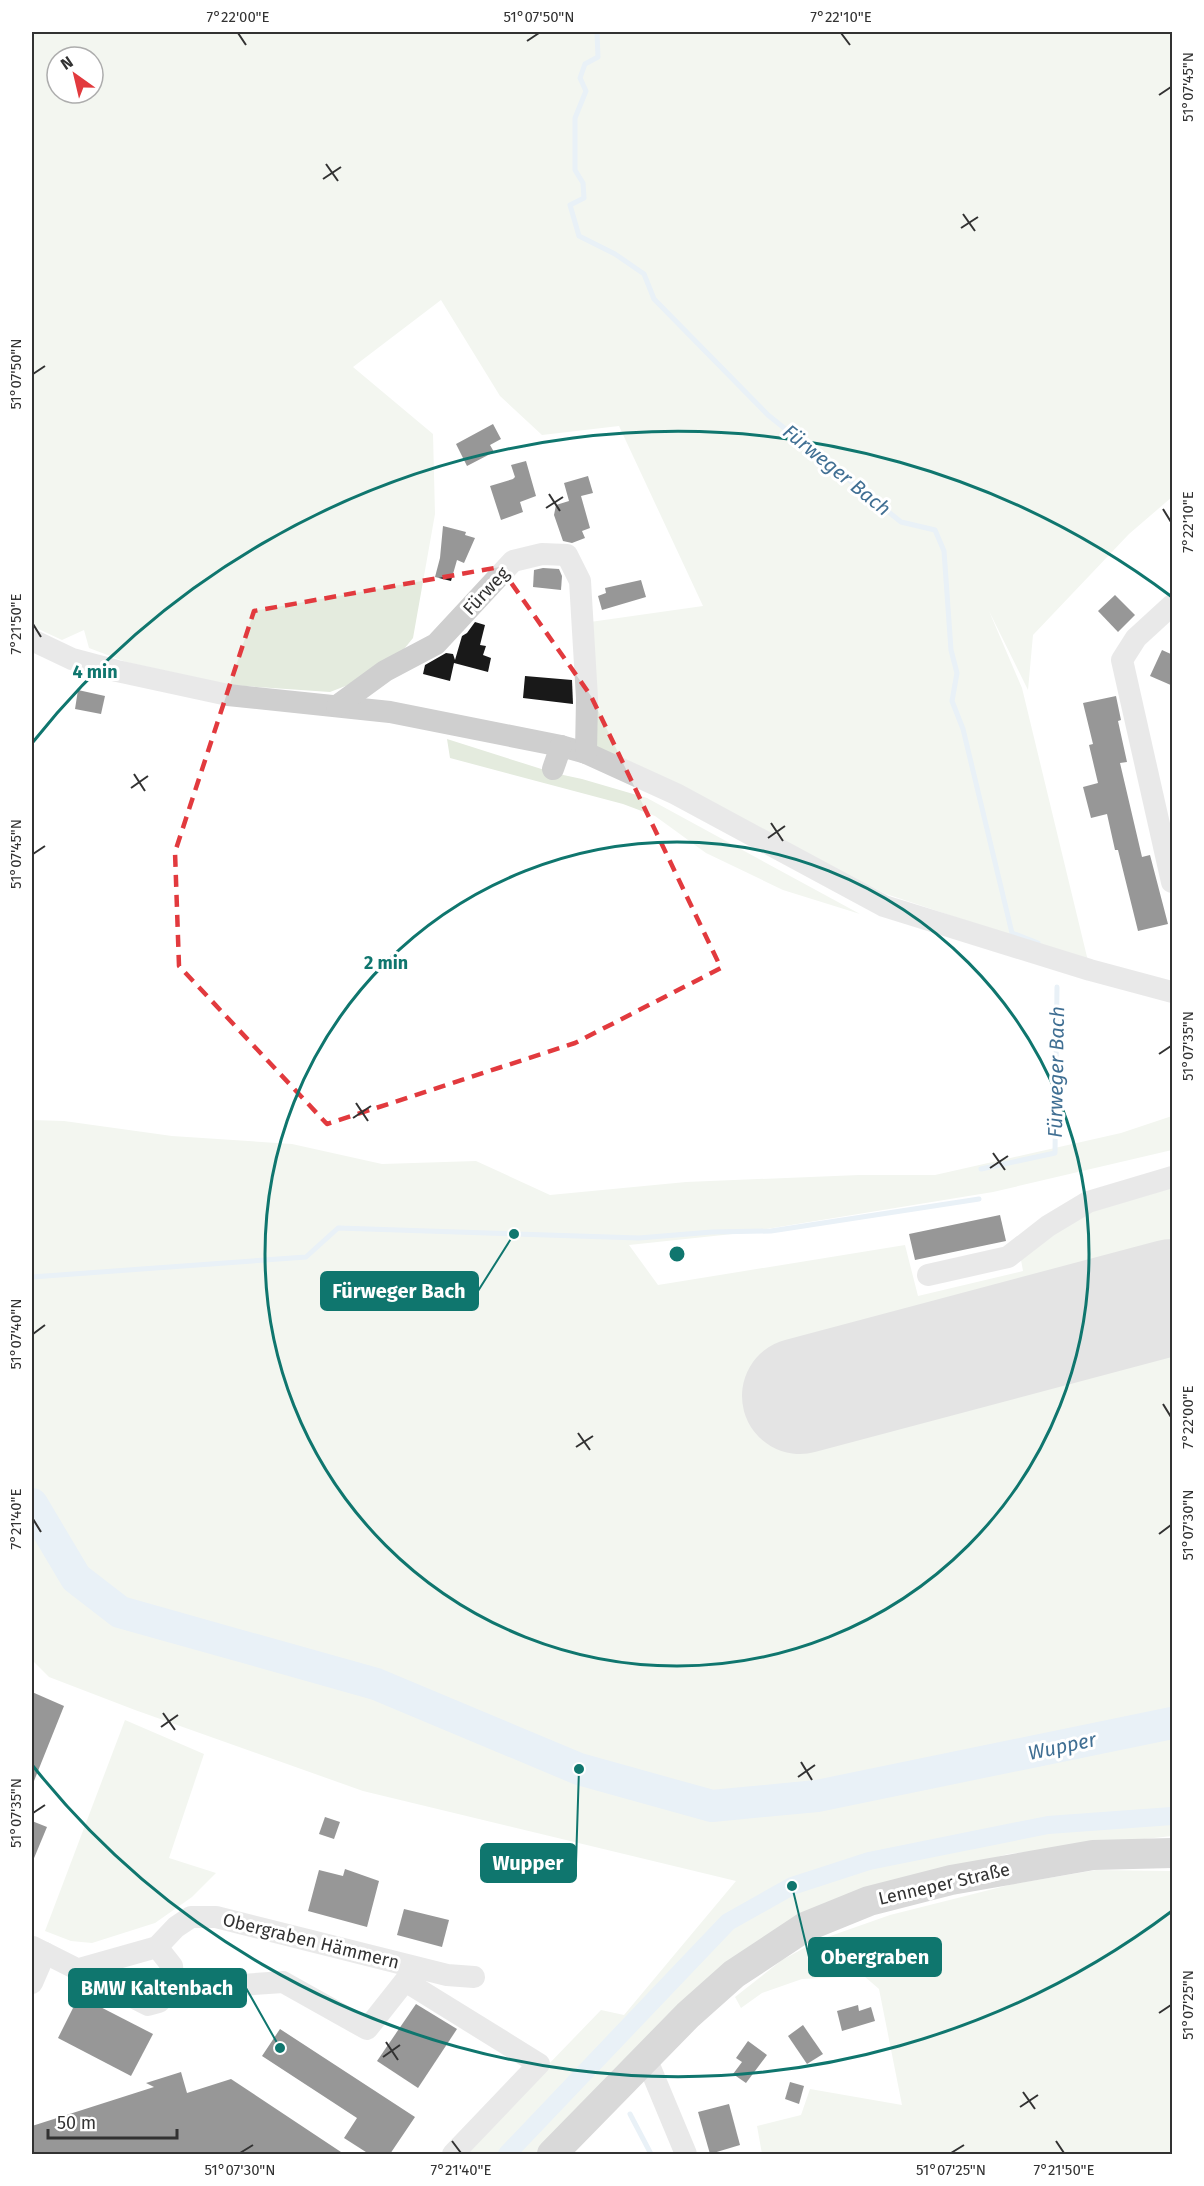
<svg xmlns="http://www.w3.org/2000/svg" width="1204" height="2186" font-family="'Fira Sans',sans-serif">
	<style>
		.green { fill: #e4ebde; fill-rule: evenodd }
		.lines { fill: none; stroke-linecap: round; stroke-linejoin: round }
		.stream { stroke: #cedfed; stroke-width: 5 }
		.canal { stroke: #cedfed; stroke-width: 18 }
		.river { stroke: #cedfed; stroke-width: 32 }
		.runway { stroke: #c3c3c3; stroke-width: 116 }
		.building { fill: #191919 }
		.minor { stroke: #cfcfcf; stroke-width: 22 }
		.major { stroke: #aaa; stroke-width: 30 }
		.marked { fill: none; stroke: #e23a3e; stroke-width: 4.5; stroke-dasharray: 12 8; stroke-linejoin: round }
		.ticks { fill: none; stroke: #323232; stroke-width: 2 }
		.ring { fill: none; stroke: #0f766e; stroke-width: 3 }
		.labels { text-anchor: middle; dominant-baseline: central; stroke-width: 6; stroke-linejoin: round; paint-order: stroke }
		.street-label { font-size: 18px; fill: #323232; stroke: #fff }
		.water-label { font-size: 20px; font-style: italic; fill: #406f93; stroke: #fff }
		.centre { fill: #0f766e; stroke: #fff; stroke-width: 3 }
		.ring-label { font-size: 18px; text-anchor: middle; font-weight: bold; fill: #0f766e; stroke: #fff; stroke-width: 6; stroke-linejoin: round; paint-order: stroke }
		.leader { fill: none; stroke: #0f766e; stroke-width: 2 }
		.callout-dot { fill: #0f766e; stroke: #fff; stroke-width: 2 }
		.callout { fill: #0f766e; stroke: #0f766e; stroke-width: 2 }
		.callout-label { font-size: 20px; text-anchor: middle; font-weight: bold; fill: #fff }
		.neatline { fill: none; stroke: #323232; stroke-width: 2 }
		.ticks-label { font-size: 15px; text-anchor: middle; fill: #323232 }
	</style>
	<rect width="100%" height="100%" fill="#fff"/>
	<g class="green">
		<path d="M32,32h1140v465l-43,37 -96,101 -5,55 -39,-79 33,77 66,273 -202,-67 -238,-117 -55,-30 -10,-124 120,-17 -84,-180 -77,9 -42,-39 -59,-96 -88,67 80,67 2,80 -22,124 -26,32 -57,22 -100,-7 -104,-23 -37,-14 -5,-18 -22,10 -30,-14zM57,57h36v36h-36z"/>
		<polygon points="447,739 554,773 582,779 647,798 860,914 783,890 706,853 655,816 623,804 450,758"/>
		<polygon points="1172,1116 1172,1150 993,1192 742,1233 629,1245 658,1285 905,1245 918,1296 1023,1271 1021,1260 1062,1223 1172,1182 1172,1836 1008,1854 846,1899 540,2154 462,2154 601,2010 624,2015 736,1881 363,1791 135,1710 49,1677 32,1660 32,1120 64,1121 172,1136 292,1144 382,1164 476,1161 550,1195 686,1182 859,1175 935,1175 1121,1133"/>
		<polygon points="125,1720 204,1754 169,1858 216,1873 192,1897 155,1923 92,1943 71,1941 45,1931"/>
		<polygon points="1096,1870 1172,1871 1172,2154 762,2154 757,2126 801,2115 810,2089 902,2105 879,1989 864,1976 802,1979 762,1993 741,2008 735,1997 782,1960 819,1940 890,1915 1013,1884"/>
	</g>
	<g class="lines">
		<g class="stream">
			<polyline points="597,32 598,57 585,64 580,78 586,91 575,118 575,170 583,183 584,198 570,205 579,236 615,254 644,274 654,299 768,415 901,522 935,530 944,551 951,650 957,673 952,701 963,729 1012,933 1038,943"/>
			<polyline points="981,1169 1055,1153 1057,987"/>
			<polyline points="32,1277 306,1257 338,1228 639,1238 712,1232 771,1231 979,1199"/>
			<polyline points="630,2114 651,2154"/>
		</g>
		<polyline class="canal" points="507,2154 728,1922 792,1886 869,1861 1048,1825 1172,1816"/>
		<polyline class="river" points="32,1504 76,1578 120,1612 376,1684 579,1769 712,1806 817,1796 1172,1723"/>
		<polyline class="runway" points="800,1396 1172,1297"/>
	</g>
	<g class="building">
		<polygon points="493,424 501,439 490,445 494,452 467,466 456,444"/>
		<polygon points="526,461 536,496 520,502 523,512 501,520 490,486 513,479 515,477 511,465"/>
		<polygon points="588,476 593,493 581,496 590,528 582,531 585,538 572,543 563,541 554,515 556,505 569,501 564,483"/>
		<polygon points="443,526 466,532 465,535 475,538 464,563 457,560 451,581 435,577 440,558"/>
		<polygon points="543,568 559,569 562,576 561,590 533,587 534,570"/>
		<polygon points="641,580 646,597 602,610 598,596 606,593 605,588"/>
		<polygon points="1115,595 1135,615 1118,632 1098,611"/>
		<polygon points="475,622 485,625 480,645 486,646 483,655 491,658 488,672 454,663 450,681 423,674 425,665 446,653 453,654 455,660 462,636 467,633"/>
		<polygon points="1162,650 1173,655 1173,686 1150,676"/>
		<polygon points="525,676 572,680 573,704 523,698"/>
		<polygon points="78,690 105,696 101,714 75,709"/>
		<polygon points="1116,696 1121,720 1118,721 1127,762 1120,763 1142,857 1150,855 1168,924 1138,931 1118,850 1115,850 1107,814 1091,818 1083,787 1098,783 1089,745 1093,744 1083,703"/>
		<polygon points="1000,1215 1006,1241 915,1260 909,1234"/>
		<polygon points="32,1692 64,1706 32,1786"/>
		<polygon points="325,1817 340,1822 334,1839 319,1834"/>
		<polygon points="32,1821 47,1827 32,1863"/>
		<polygon points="345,1869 379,1881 367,1927 308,1911 319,1870 343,1876"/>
		<polygon points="404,1909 449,1920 442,1947 397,1935"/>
		<polygon points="79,1996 153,2034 131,2076 58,2038"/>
		<polygon points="416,2004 457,2029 418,2088 377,2061"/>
		<polygon points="858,2005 859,2011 871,2007 875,2021 842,2031 837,2011"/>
		<polygon points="803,2025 823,2054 807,2064 788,2036"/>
		<polygon points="280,2029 415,2117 390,2154 369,2154 344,2138 357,2118 262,2056"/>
		<polygon points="748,2041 767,2055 746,2083 733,2074 742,2062 736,2058"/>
		<polygon points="181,2072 187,2093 231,2079 344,2154 32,2154 32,2126 154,2087 146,2083"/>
		<polygon points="790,2082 804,2086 799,2104 785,2099"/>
		<polygon points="729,2104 740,2145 710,2154 698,2112"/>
	</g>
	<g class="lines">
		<g class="minor">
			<polyline points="1172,605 1136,638 1122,660 1172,882"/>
			<polyline points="32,640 72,659 117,671 228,695 390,712 561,746 586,753 676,794 884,906 1090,970 1172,992"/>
			<polyline points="337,706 385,671 436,644 513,561 542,554 567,555 580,581 587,698 586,753"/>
			<polyline points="553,769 561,746"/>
			<polyline points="928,1275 1008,1257 1048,1226 1088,1202 1172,1177"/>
			<polyline points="157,1947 176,1927 191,1917 216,1917 447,1975 474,1977"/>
			<polyline points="45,1953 148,2005 159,2002 174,1985 172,1966 157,1947 79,1969"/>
			<polyline points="32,1983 45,1953 33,1947"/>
			<polyline points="174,1985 185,1989 283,1982 367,2029 405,1981 539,2064 453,2154"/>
			<polyline points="646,2058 686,2154"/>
		</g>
		<polyline class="major" points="552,2154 688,2015 734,1974 805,1927 869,1901 951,1880 1093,1855 1172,1853"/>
	</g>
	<path d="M0 0H1204V2186H0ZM500,567l91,129 130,272 -146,75 -248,81 -148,-158 -4,-114 79,-241z" fill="#fff" fill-opacity=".55" fill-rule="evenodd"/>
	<path class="marked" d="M500,567l91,129 130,272 -146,75 -248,81 -148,-158 -4,-114 79,-241z"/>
	<path class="ticks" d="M238,33l8,12M841,33l9,12M527,41l12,-8M1159,95l12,-8M326,164l12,17M323,179l18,-12M963,214l12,17M961,228l17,-11M33,374l12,-8M549,494l11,17M546,508l17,-11M1163,509l8,13M33,624l8,13M134,774l11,17M131,788l17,-12M771,823l12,18M768,838l17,-12M33,854l12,-8M1159,1054l12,-8M356,1103l12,18M353,1118l18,-12M993,1153l12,17M990,1168l18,-12M33,1334l12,-9M1163,1404l8,13M578,1433l12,17M576,1447l17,-11M33,1519l8,13M1159,1534l12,-9M163,1713l12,17M161,1727l17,-12M801,1762l11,18M798,1777l17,-12M33,1813l12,-8M1159,2013l12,-8M386,2042l12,18M383,2057l17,-12M1023,2092l12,17M1020,2107l18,-12M452,2141l9,12M1056,2141l8,12M240,2153l13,-8M951,2153l13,-8"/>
	<g class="ring">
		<circle cx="677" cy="1254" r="412"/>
		<path d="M1172 1911A823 823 0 0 1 33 1766M33 742A823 823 0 0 1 1172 597"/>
	</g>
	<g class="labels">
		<g class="street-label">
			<text transform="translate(486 591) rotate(-47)">Fürweg</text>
			<text transform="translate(944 1884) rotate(-13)">Lenneper Straße</text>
			<text transform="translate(311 1941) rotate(14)">Obergraben Hämmern</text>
		</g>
		<g class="water-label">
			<text transform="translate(837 470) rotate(39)">Fürweger Bach</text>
			<text transform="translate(1056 1072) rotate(-89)">Fürweger Bach</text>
			<text transform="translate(1062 1746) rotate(-12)">Wupper</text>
		</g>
	</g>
	<circle cx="677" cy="1254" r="9" class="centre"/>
	<g class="ring-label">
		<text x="95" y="678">4 min</text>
		<text x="386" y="969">2 min</text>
	</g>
	<path class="leader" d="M514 1234L478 1291M579 1769L576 1863M792 1886L809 1957M280 2048L246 1988"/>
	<g class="callout-dot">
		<circle cx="514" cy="1234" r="6"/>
		<circle cx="579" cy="1769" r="6"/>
		<circle cx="792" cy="1886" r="6"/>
		<circle cx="280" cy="2048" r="6"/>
	</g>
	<g class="callout">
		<rect x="321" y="1272" width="157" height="38" rx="6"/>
		<rect x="481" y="1844" width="95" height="38" rx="6"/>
		<rect x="809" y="1938" width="132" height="38" rx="6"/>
		<rect x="69" y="1969" width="177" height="38" rx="6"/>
	</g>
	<g class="callout-label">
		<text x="399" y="1298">Fürweger Bach</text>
		<text x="528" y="1870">Wupper</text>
		<text x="875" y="1964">Obergraben</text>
		<text x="157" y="1995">BMW Kaltenbach</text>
	</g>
	<rect width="1204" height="2186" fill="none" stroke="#ffffff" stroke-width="66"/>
	<g transform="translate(75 75) rotate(326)"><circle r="28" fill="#ffffff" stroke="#adadad" stroke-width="1.5"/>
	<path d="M0-4.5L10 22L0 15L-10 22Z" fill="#e23a3e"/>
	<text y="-9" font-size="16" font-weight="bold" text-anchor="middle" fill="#323232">N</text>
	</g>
	<path d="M48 2129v9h129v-9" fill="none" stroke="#323232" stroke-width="3"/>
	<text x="57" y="2129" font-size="18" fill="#323232" stroke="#ffffff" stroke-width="4.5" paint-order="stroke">50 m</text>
	<rect x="33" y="33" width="1138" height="2120" class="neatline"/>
	<g class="ticks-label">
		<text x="238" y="22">7°22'00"E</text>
		<text x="539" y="22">51°07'50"N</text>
		<text x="841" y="22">7°22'10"E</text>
		<text transform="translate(1188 87) rotate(-90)" y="5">51°07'45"N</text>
		<text transform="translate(16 374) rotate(-90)" y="5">51°07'50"N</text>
		<text transform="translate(1188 522) rotate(-90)" y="5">7°22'10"E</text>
		<text transform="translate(16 624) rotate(-90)" y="5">7°21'50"E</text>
		<text transform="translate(16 854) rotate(-90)" y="5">51°07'45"N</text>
		<text transform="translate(1188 1046) rotate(-90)" y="5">51°07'35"N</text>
		<text transform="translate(16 1334) rotate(-90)" y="5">51°07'40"N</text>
		<text transform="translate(1188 1417) rotate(-90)" y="5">7°22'00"E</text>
		<text transform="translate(16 1519) rotate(-90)" y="5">7°21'40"E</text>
		<text transform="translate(1188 1525) rotate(-90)" y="5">51°07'30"N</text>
		<text transform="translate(16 1813) rotate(-90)" y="5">51°07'35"N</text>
		<text transform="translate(1188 2005) rotate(-90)" y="5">51°07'25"N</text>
		<text x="240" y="2175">51°07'30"N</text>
		<text x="461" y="2175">7°21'40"E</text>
		<text x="951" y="2175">51°07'25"N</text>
		<text x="1064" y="2175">7°21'50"E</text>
	</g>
</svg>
